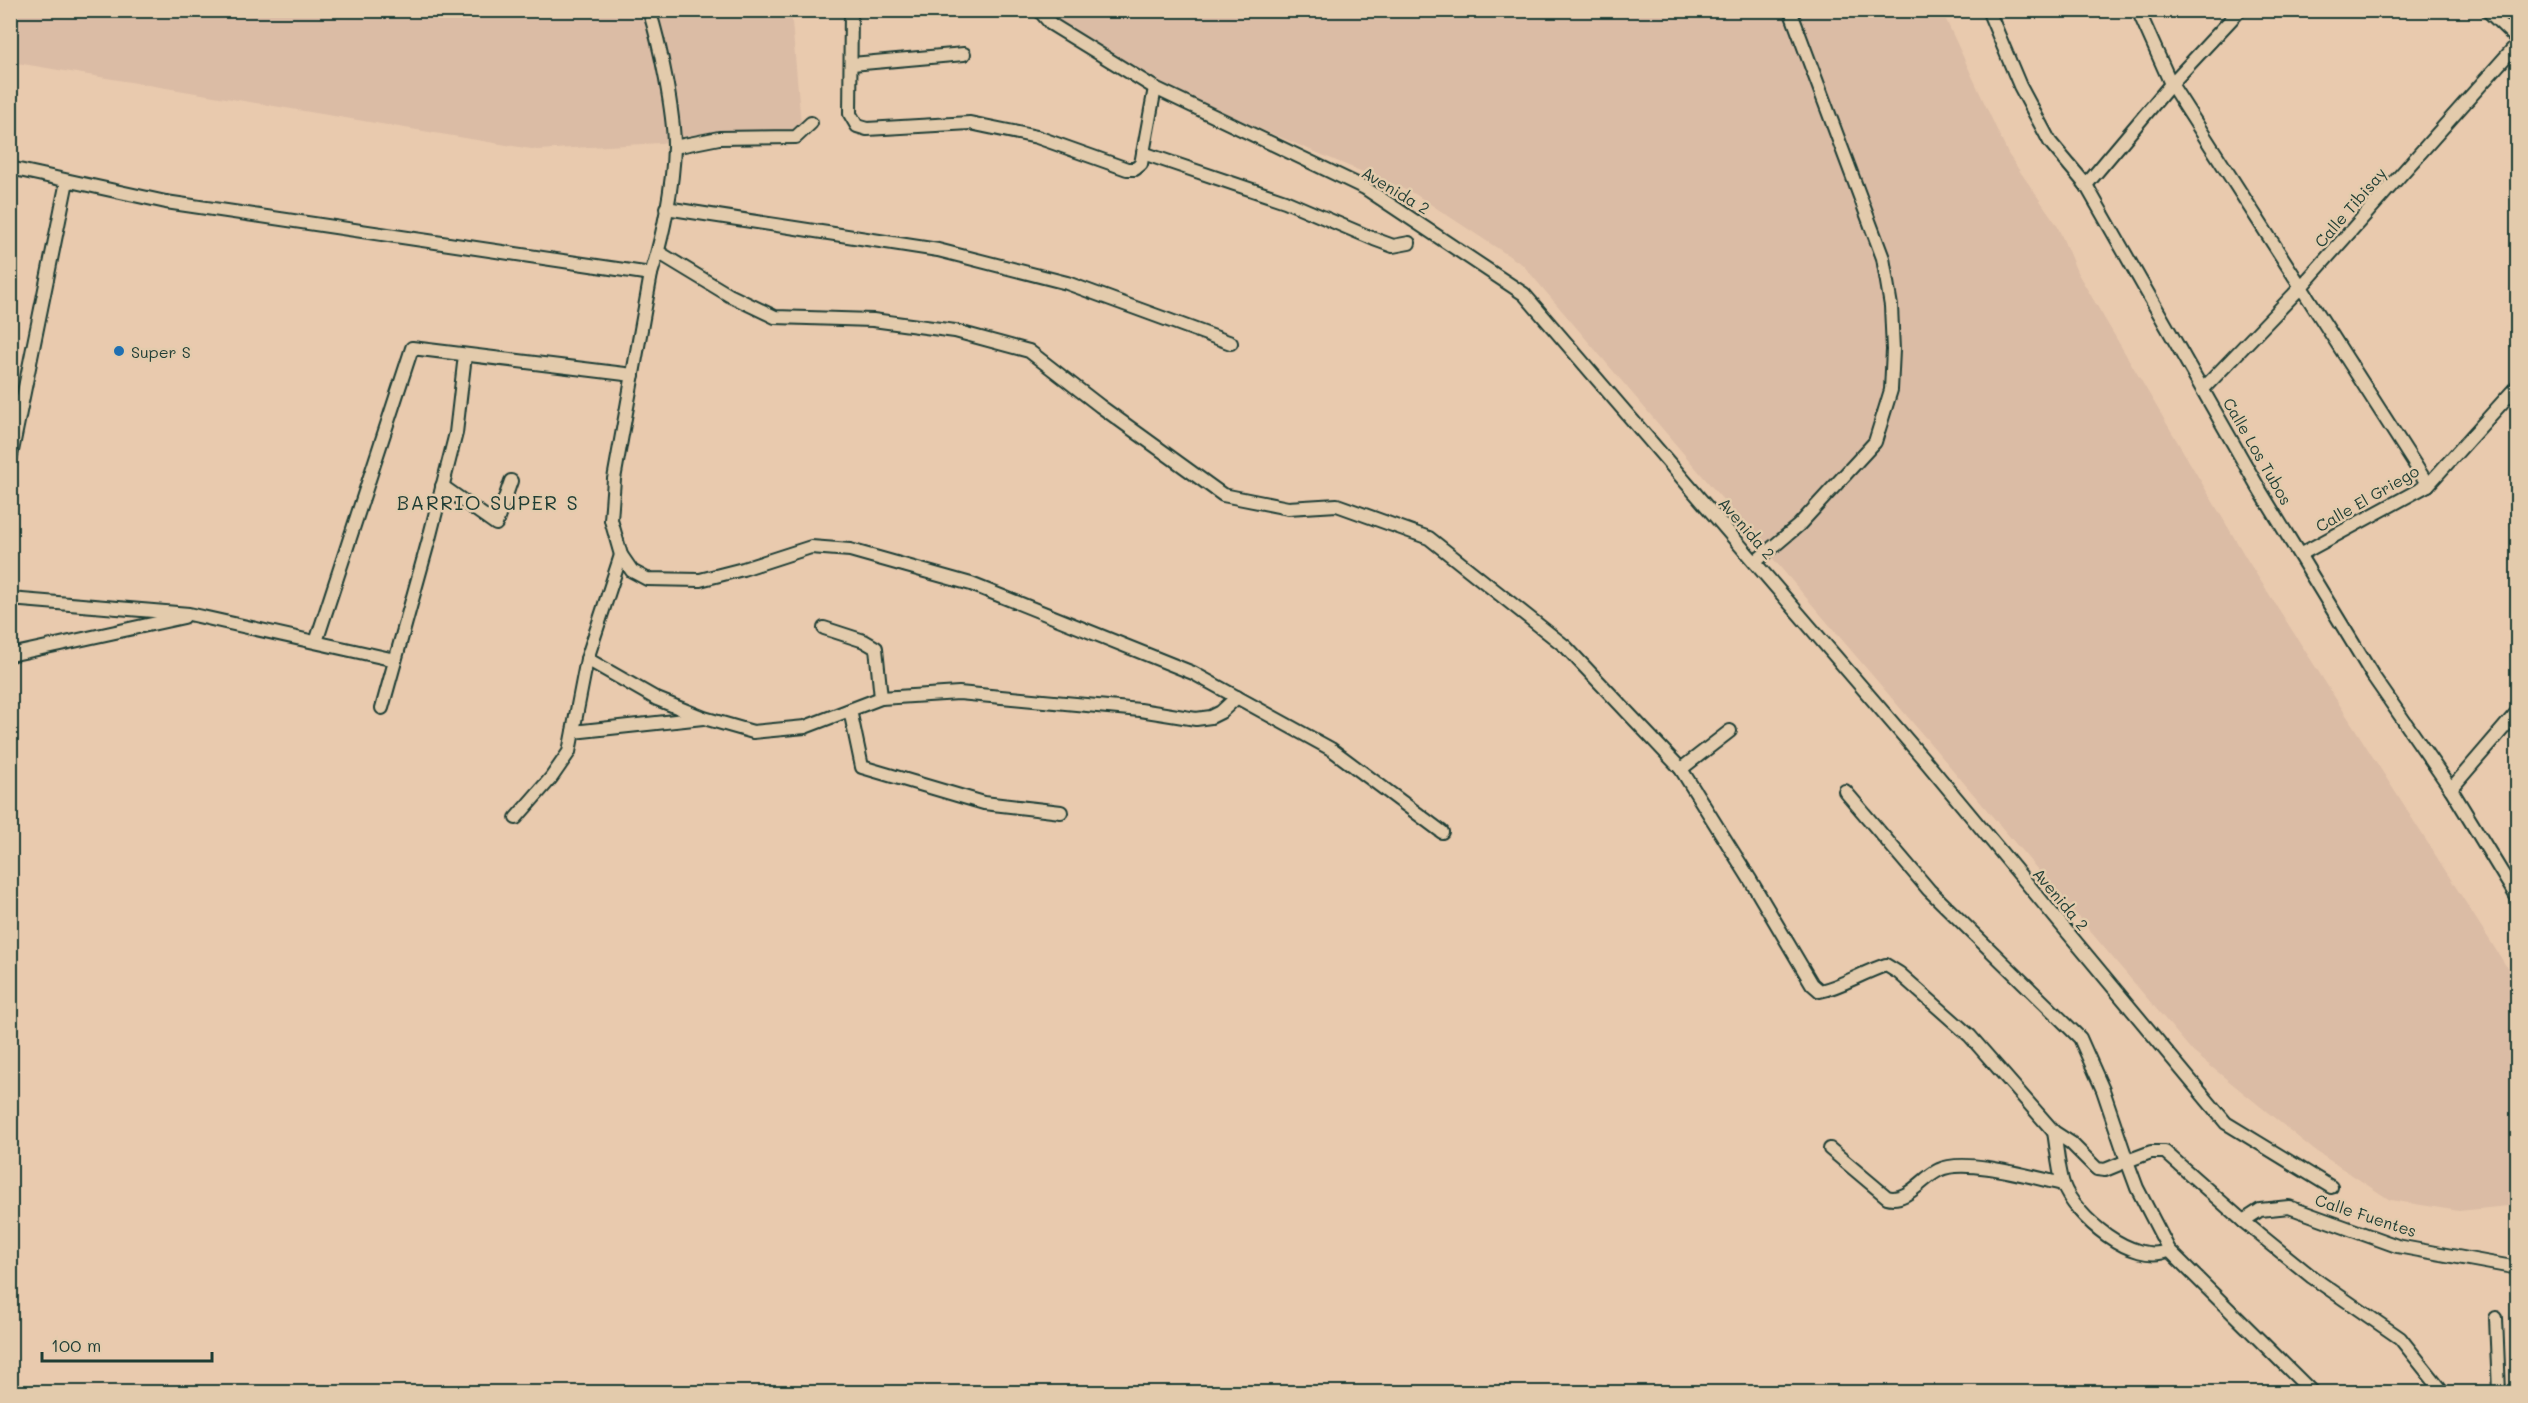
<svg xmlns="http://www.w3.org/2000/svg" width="2528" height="1403" font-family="Mali,sans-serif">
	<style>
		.built { fill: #dbbca5 }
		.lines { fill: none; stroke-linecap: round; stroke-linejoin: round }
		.street-casing { stroke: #1f3d34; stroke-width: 16 }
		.street { stroke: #e3cbac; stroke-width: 12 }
		.poi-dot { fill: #1f6fb2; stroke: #e3cbac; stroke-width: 2 }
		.labels { text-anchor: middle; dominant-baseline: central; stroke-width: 5; stroke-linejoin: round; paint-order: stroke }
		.street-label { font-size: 16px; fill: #1f3d34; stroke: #e3cbac }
		.poi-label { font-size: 16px; fill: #1f3d34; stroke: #e3cbac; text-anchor: start }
		.quarter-label { font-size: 20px; letter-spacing: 1.5px; fill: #1f3d34; stroke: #e3cbac }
	</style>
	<rect width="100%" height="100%" fill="#e9caae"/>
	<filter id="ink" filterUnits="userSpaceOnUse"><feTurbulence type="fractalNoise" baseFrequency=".0167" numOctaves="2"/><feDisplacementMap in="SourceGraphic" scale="12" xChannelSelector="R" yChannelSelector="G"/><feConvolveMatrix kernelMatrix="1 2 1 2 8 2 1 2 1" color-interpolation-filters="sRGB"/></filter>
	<g filter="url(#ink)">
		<g class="built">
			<polygon points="10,11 791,11 802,135 537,150 11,62"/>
			<polygon points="1029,11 1942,11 2008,154 2057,225 2077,272 2248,561 2517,983 2517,1205 2459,1211 2390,1200 2314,1150 2193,1052 1523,265 1415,194 1130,74"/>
		</g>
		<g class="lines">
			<defs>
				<g id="street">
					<path d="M649,10c11,34 25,102 25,137 -1,39 -11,90 -23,127l-37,205 -3,41 10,35 11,16 15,8 53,1 43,-11 68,-22 39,3 121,34 222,89 138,76 111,83"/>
					<polyline points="851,10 850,114 857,126 867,129 970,123 1037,137 1127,169 1135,169 1141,164 1155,88"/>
					<polyline points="1039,10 1051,24 1155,88 1365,188 1524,294 1927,763 2226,1123 2331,1187"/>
					<polyline points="1988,10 2020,86 2050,142 2086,185 2258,487 2373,676 2451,789 2518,899"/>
					<polyline points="2138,10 2171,84 2428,485"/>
					<polyline points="2487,10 2518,40"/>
					<polyline points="852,64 964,54"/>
					<polyline points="674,147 719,138 796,137 811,123"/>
					<polyline points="1143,153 1285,201 1374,239 1393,246 1409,243"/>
					<polyline points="10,168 166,202 651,274"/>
					<polyline points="2086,185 2171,84 2240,10"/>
					<polyline points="666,208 938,250 1067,283 1231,343"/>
					<path d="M658,252l71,43 46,22 98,3 82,11 74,20 71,55 123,89 65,13 49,-3 92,33 137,109 115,122 70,112 61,103 8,7c23,-5 43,-19 66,-26l13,8 71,63 84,96 17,11 26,26 8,1 22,-9 -24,-71 -23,-52 -151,-148 -84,-99"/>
					<polyline points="2204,388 2301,287 2518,43"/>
					<polyline points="10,461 67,181"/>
					<polyline points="442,486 496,524 511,481"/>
					<polyline points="2301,554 2428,485 2518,385"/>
					<polyline points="1755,562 1799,525 1875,442 1891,390 1893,350 1891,306 1883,258 1790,10"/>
					<polyline points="10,599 189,614 395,660"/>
					<polyline points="824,628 864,641 876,648 881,698"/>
					<polyline points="316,642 412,348 633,375"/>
					<polyline points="10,655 184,617"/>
					<polyline points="587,659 657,699 704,718 753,732 805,727 881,698 959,693 1140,710 1196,719 1211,717 1221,712 1237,697"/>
					<polyline points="382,708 429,539 456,433 465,355"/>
					<polyline points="850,710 862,767 984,803 1061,812"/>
					<polyline points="573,732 703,718"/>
					<polyline points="1681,769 1730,731"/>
					<polyline points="2451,789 2518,711"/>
					<polyline points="516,818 551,778 569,752 587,659 621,555"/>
					<path d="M2054,1132c3,17 4,35 9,52 11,32 71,83 106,66"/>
					<path d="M1830,1149l57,48c20,6 35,-19 52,-27 26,-13 96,8 124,14"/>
					<polyline points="2243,1221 2260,1210 2289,1207 2397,1246 2518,1268"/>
					<polyline points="2496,1318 2499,1392"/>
					<polyline points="2312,1392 2169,1250 2137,1188 2127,1161 2151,1152 2165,1152 2243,1221 2312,1277 2400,1338 2443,1392"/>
				</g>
			</defs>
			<use href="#street" class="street-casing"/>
			<use href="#street" class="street"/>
		</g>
	</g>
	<circle class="poi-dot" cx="119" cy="351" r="6"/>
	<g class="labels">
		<g class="street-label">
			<text transform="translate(1396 190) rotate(31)">Avenida 2</text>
			<text transform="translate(2350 207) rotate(-49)">Calle Tibisay</text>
			<text transform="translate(2258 451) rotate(60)">Calle Los Tubos</text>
			<text transform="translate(2367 498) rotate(-30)">Calle El Griego</text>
			<text transform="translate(1747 528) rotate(49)">Avenida 2</text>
			<text transform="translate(2061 899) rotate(50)">Avenida 2</text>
			<text transform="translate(2366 1215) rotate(18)">Calle Fuentes</text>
		</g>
		<g class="poi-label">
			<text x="131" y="351">Super S</text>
		</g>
		<g class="quarter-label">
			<text x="488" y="502">BARRIO SUPER S</text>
		</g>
	</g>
	<rect width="2528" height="1403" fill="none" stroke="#e3cbac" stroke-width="36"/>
	<rect x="18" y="18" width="2492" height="1367" fill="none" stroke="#1f3d34" stroke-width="2" filter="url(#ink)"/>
	<path d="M42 1352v9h170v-9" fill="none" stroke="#1f3d34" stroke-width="3"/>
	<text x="51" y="1352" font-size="18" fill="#1f3d34" stroke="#e3cbac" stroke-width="4.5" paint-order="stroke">100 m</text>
</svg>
